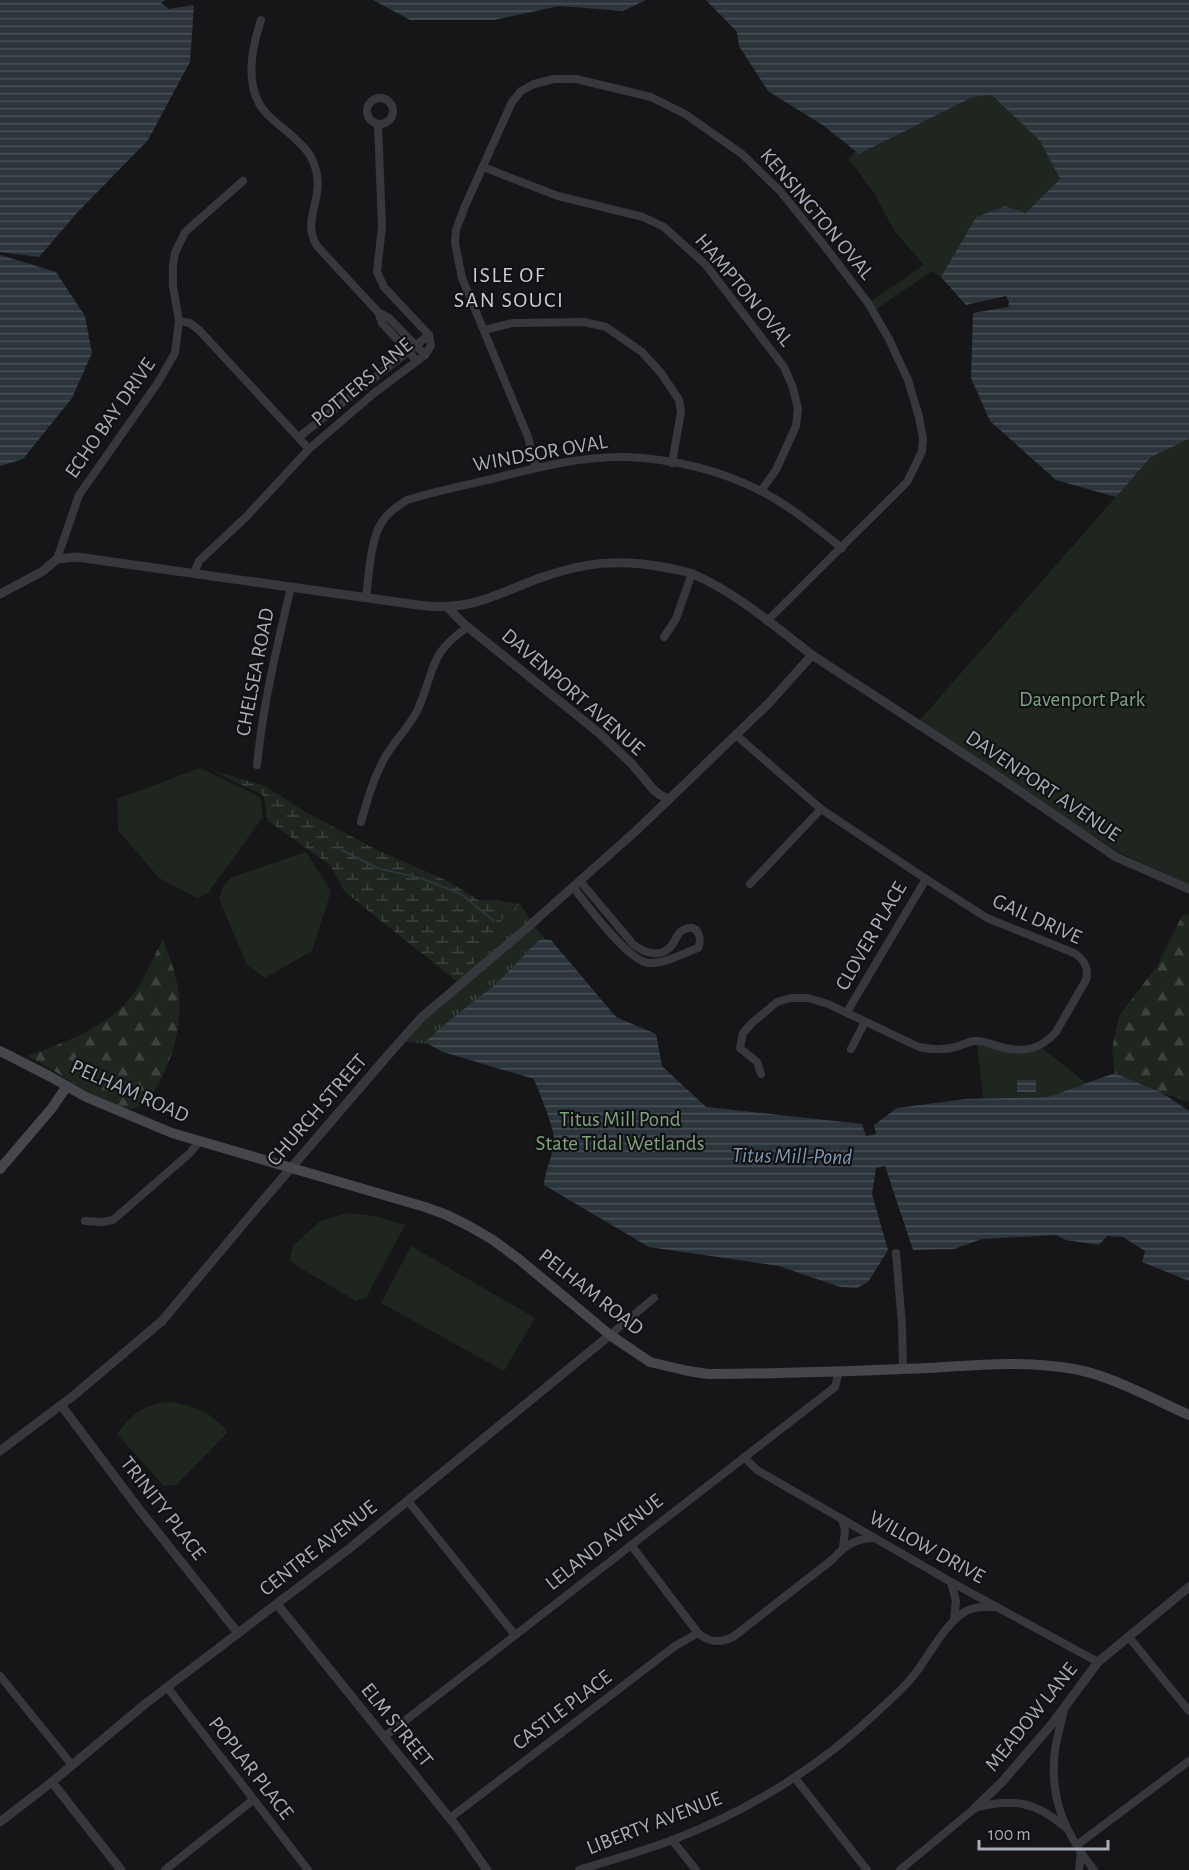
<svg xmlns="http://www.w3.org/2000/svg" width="1189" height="1870" font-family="'Alegreya Sans',sans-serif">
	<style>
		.grass { fill: url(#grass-tufts) }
		.forest { fill: url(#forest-firs) }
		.wetland { fill: url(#wetland-marsh) }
		.park { fill: #1e261f }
		.water { fill: url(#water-rules) }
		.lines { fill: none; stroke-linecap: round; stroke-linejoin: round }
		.stream { stroke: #2c353c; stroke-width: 2 }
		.minor { stroke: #37383d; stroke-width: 8 }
		.tertiary { stroke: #37383d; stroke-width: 9 }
		.secondary { stroke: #45474d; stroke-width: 10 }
		.labels { text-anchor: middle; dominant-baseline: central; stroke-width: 4.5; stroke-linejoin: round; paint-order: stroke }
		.street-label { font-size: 21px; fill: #a8adb8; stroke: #111113 }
		.park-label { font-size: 21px; fill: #7fa381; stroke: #111113 }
		.neighbourhood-label { font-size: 22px; letter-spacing: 1.5px; fill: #c9ccd4; stroke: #111113 }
		.water-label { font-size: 22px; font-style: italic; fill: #7f9bb3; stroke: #111113 }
	</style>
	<defs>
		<pattern id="grass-tufts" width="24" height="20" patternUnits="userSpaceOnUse" patternTransform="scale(1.5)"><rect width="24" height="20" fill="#1e261f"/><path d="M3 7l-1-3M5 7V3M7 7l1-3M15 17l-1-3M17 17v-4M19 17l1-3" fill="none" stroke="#3c433d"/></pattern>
		<pattern id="forest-firs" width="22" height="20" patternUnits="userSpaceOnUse" patternTransform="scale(1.5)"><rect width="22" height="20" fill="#1e261f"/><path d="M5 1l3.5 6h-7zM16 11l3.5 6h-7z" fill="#3c433d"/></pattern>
		<pattern id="wetland-marsh" width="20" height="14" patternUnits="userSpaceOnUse" patternTransform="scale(1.5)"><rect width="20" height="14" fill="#1e261f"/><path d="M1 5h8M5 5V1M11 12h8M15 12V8" fill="none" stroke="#3c433d"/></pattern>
		<pattern id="water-rules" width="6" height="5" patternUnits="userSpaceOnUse" patternTransform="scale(1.5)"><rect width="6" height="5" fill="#2c353c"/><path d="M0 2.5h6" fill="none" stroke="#485056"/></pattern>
	</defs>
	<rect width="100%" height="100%" fill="#161618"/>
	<polygon class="grass" points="520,904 544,939 538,941 497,983 427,1040 428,1044 400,1041 461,985 504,916"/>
	<g class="forest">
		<polygon points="1189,914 1189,1102 1162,1093 1115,1073 1112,1049 1119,1016 1157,966 1182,916"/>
		<path d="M163,939c5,14 11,29 14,44 8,36 -3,74 -21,105 -5,10 -15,22 -28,21 -4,0 -9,-3 -13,-5 -32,-11 -58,-34 -88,-48 41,-15 84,-29 110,-67 10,-15 17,-34 26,-50z"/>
	</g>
	<polygon class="wetland" points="211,770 265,786 304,811 377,850 450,882 478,900 494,900 520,904 504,916 461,985 345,892 330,865 268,821 263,795"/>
	<g class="park">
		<polygon points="992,95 1040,141 1060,179 1026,213 1005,206 976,217 941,277 932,271 875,310 870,302 924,265 895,232 874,193 848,158 856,151 859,154 973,97"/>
		<polygon points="1189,440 1189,884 1120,853 918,722 1151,457 1182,442"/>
		<polygon points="200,768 260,797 263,817 208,893 197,898 159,878 118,830 117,799"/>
		<polygon points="306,852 331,891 312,951 265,978 247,965 219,899 223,886 232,877"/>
		<polygon points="977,1044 1042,1048 1086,1083 1048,1097 983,1098"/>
		<polygon points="346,1213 376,1216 405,1225 366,1298 356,1301 289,1261 293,1246 319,1222"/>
		<polygon points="411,1246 535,1318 504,1371 381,1303"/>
		<path d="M172,1402c28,6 36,9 56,30l-52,53 -12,1 -47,-52c15,-21 29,-31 55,-32z"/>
	</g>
	<g class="water">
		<polygon points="0,0 165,0 161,3 169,9 194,5 190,62 148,140 76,214 39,257 0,252"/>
		<polygon points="373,0 646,0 623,11 559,6 494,20 410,20"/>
		<polygon points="706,0 1189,0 1189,439 1151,457 1116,497 1056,480 990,421 971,378 973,313 1008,307 1009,302 1006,296 966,305 941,277 976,217 1005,206 1026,213 1060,179 1040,141 992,95 973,97 859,154 824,126 768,91 739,46 737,32"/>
		<polygon points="0,255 56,272 85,316 92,353 72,398 23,459 0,466"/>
		<path d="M544,939l7,1 65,77 40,17 6,32 44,41 156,17 4,12 10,-2 -2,-9 23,-17 69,-9 82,-2 67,-24 47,20 27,18v170l-47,-19 3,-11 -22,-14 -16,-1 -8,9 -33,-5 -10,-5 -74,4 -28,10 -41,1 -28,-84 -9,2 -4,26 16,56 -20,32 -11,6 -17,-1 -61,-21 -130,-19 -105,-62c1,-16 10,-30 10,-46 0,-12 -15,-47 -20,-60l-91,-27 -15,-8 -1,-4 22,-19 48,-38 41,-42z"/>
		<rect x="1017" y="1080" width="19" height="12"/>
	</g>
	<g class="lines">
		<polyline class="stream" points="342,850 377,868 420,878 461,894 494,921"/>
		<g class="minor">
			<path d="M261,20c-9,27 -16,60 -1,85 7,12 20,20 30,29 12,11 22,19 26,36 8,30 -15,50 1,76l61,66 11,6 36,37"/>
			<circle cx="380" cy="111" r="13"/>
			<polyline points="378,124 382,227 377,272 384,287 429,335"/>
			<polyline points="483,167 558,196 643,217 664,227 706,265 784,367 793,388 798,409 796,426 776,470 761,491"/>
			<polyline points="378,312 382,323 417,361"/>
			<polyline points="179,321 190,323 199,330 309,449"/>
			<polyline points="484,330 513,323 584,322 606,327 642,352 661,373 679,400 681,412 672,463"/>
			<polyline points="299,437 429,335"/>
			<polyline points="536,468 528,437 462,278 455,243 456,230 465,206 512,102 521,91 534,84 554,79 576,79 651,97 685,114 742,154 781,192 823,244 868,303 889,339 908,380 919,417 923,439 922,451 916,464 907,482 767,621"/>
			<polyline points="57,559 79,495 157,384 175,353 179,321 173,286 173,264 175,253 185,232 243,181"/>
			<polyline points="194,573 199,561 246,517 309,449 373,394 425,355 431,346 429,335"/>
			<path d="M366,597c3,-21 4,-57 16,-75 6,-10 16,-16 25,-22 29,-9 59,-15 89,-22 42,-11 87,-22 131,-21 45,2 92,13 132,33 30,15 57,38 83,58"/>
			<polyline points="664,637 676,619 692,573"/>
			<path d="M736,735l85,74 105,70 61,39 87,35c11,7 15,15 12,27l-30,52c-13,15 -31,21 -51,16 -11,-2 -19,-8 -31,-7 -6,1 -12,4 -18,6 -13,3 -24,3 -37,0l-91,-43 -20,-6h-18l-13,4 -25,21 -9,10 -3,15 17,14 4,12"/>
			<path d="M257,765c6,-61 20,-119 34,-178"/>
			<path d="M361,822c6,-21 12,-42 22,-61 9,-18 25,-32 34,-50 18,-38 10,-57 51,-84"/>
			<polyline points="750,884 821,809"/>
			<path d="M573,887c13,17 56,75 76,76 15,1 35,-10 49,-15 5,-11 -1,-26 -15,-18 -6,3 -7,10 -11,15 -11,14 -28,8 -39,-1l-53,-63"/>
			<polyline points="847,1012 926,879"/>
			<polyline points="851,1049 865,1022"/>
			<polyline points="85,1221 103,1222 113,1220 190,1153 199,1142"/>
			<polyline points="896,1253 902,1325 903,1369"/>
			<polyline points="610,1335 654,1298"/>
			<polyline points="744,1457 757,1470 951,1582 1098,1662"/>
			<polyline points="408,1501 515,1635"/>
			<polyline points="842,1519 845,1530 843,1548"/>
			<path d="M631,1545l67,88c11,10 22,10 35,4l100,-78c11,-13 22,-20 39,-21"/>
			<polyline points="951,1582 956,1601 954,1620"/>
			<polyline points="1128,1636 1189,1711"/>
			<polyline points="0,1676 72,1765"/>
			<polyline points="167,1687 308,1870"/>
			<path d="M1064,1710c-3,13 -7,27 -9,40 -6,49 10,83 39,120"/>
			<polyline points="384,1737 835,1387 839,1371"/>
			<polyline points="795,1778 867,1870"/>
			<polyline points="450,1818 675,1646 698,1633"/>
			<polyline points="672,1840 696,1870"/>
			<polyline points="1077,1845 1189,1761"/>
			<polyline points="165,1870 253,1800"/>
			<path d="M579,1870c32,-10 65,-19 96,-31 76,-30 145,-72 204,-129 12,-11 25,-22 35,-35 16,-20 30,-51 52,-64 10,-5 20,-4 31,-4"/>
			<path d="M900,1870l75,-62c37,-10 60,-7 90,19"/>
			<polyline points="1079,1870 1081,1852"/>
		</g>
		<g class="tertiary">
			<path d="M0,594l43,-23 14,-12 20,-2 341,48c50,7 75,-9 119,-26 47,-17 82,-21 131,-11 9,2 18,3 27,7 40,17 82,53 117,80"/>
			<polyline points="448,608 464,624 599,733 632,764 653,789 660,795 669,799"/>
			<polyline points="61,1405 139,1509 238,1633"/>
			<polyline points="0,1451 73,1396 162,1321 260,1204 395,1047 422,1017 520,934 637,830 769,703 812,655 993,773 1116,857 1189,889"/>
			<polyline points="277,1604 456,1826 487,1870"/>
			<polyline points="52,1782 121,1870"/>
			<polyline points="975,1808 1002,1782 1052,1724 1098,1662 1189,1587"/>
			<polyline points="0,1822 52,1782 145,1704 350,1548 610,1335"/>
		</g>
		<g class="secondary">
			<path d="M0,1051l51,26 35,20 86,36 253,74 22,8 22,11 24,14 27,20 90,75 40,27 38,9 20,3c73,0 147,-3 220,-6 48,-3 99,-8 146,1 36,6 81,31 115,46"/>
			<polyline points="0,1169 52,1108 67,1086"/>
		</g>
	</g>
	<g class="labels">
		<g class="street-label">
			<text transform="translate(817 214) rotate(50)">KENSINGTON OVAL</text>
			<text transform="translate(744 290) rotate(50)">HAMPTON OVAL</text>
			<text transform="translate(362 382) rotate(-40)">POTTERS LANE</text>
			<text transform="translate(110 418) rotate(-55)">ECHO BAY DRIVE</text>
			<text transform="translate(540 453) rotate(-10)">WINDSOR OVAL</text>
			<text transform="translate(255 672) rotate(-79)">CHELSEA ROAD</text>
			<text transform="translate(573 692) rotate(41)">DAVENPORT AVENUE</text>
			<text transform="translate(1043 786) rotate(34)">DAVENPORT AVENUE</text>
			<text transform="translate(1037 919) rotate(24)">GAIL DRIVE</text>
			<text transform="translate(871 936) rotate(-60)">CLOVER PLACE</text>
			<text transform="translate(130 1091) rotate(24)">PELHAM ROAD</text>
			<text transform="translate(317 1110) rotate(-49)">CHURCH STREET</text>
			<text transform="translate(591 1292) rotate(38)">PELHAM ROAD</text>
			<text transform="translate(163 1508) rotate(52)">TRINITY PLACE</text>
			<text transform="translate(604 1542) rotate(-38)">LELAND AVENUE</text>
			<text transform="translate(927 1547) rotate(29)">WILLOW DRIVE</text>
			<text transform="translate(318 1548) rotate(-38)">CENTRE AVENUE</text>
			<text transform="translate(562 1710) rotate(-37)">CASTLE PLACE</text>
			<text transform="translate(1031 1717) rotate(-51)">MEADOW LANE</text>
			<text transform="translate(397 1725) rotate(51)">ELM STREET</text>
			<text transform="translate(251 1768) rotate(52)">POPLAR PLACE</text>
			<text transform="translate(654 1823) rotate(-21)">LIBERTY AVENUE</text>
		</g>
		<g class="park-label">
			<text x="1082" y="699">Davenport Park</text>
			<text x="620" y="1119">Titus Mill Pond<tspan x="620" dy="24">State Tidal Wetlands</tspan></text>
		</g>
		<g class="neighbourhood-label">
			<text x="509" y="275">ISLE OF<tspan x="509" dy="25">SAN SOUCI</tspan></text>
		</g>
		<g class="water-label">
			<text transform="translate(792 1156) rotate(1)">Titus Mill-Pond</text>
		</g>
	</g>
	<path d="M979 1840v9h129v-9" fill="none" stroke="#a8adb8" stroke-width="3"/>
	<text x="988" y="1840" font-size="18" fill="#a8adb8" stroke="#111113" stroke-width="4.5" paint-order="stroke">100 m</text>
</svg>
